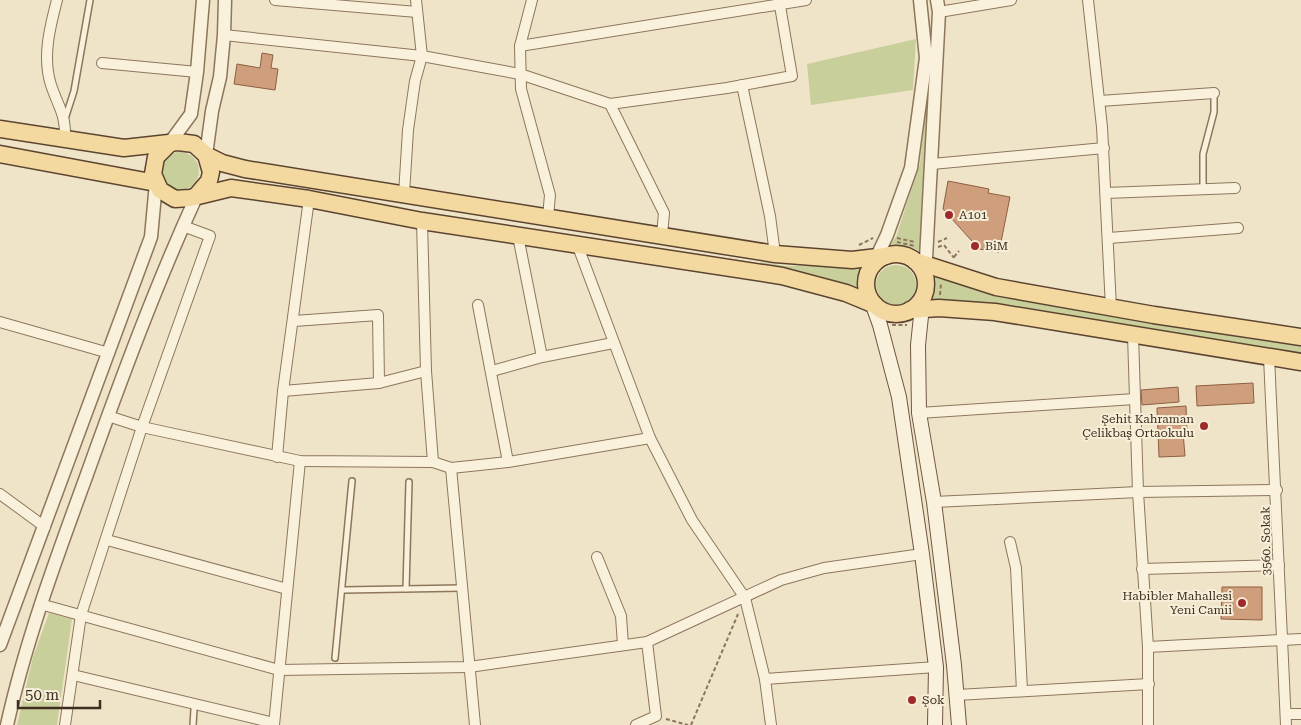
<svg xmlns="http://www.w3.org/2000/svg" width="1301" height="725" font-family="'Roboto Serif',serif">
	<style>
		.green { fill: #c9cf9b }
		.building { fill: #cf9f7d; stroke: #8d5f41 }
		.lines { fill: none; stroke-linecap: round; stroke-linejoin: round }
		.service-casing { stroke: #8d765c; stroke-width: 8 }
		.minor-casing { stroke: #8d765c; stroke-width: 12 }
		.tertiary-casing { stroke: #8d765c; stroke-width: 15 }
		.secondary-casing { stroke: #6f573f; stroke-width: 16 }
		.primary-casing { stroke: #5b4430; stroke-width: 19 }
		.path { stroke: #8d765c; stroke-width: 2; stroke-dasharray: 4 2.5; stroke-linecap: butt }
		.service { stroke: #faf1dc; stroke-width: 5 }
		.minor { stroke: #faf1dc; stroke-width: 10 }
		.tertiary { stroke: #faf1dc; stroke-width: 12 }
		.secondary { stroke: #faf1dc; stroke-width: 14 }
		.primary { stroke: #f3d9a0; stroke-width: 16 }
		.poi-dot { fill: #9e2a2b; stroke: #f7eed8; stroke-width: 2 }
		.labels { text-anchor: middle; dominant-baseline: central; stroke-width: 4; stroke-linejoin: round; paint-order: stroke }
		.poi-label { font-size: 12px; fill: #3d2e20; stroke: #f7eed8; text-anchor: start }
		.street-label { font-size: 12px; fill: #3d2e20; stroke: #f7eed8 }
	</style>
	<rect width="100%" height="100%" fill="#f0e4c8"/>
	<g class="green">
		<polygon points="916,39 913,90 811,105 807,64"/>
		<polygon points="931,60 921,251 891,244 896,237 920,163"/>
		<circle cx="180" cy="171" r="19"/>
		<polygon points="760,262 786,266 864,265 859,278 860,291 759,267"/>
		<circle cx="896" cy="285" r="20"/>
		<polygon points="935,275 1301,344 1301,355 930,302 934,289"/>
		<polygon points="49,613 72,619 57,725 17,725 33,657"/>
	</g>
	<g class="building">
		<polygon points="262,53 273,55 271,68 278,69 275,90 234,84 237,64 260,68"/>
		<polygon points="948,181 989,189 988,193 1010,197 999,252 979,249 943,209"/>
		<polygon points="1253,383 1254,403 1197,406 1196,386"/>
		<polygon points="1178,387 1179,402 1142,405 1141,390"/>
		<polygon points="1186,406 1187,432 1183,432 1185,456 1159,457 1157,408"/>
		<polygon points="1222,587 1262,587 1262,620 1221,619"/>
	</g>
	<g class="lines">
		<defs>
			<g id="service">
				<polyline points="65,119 74,91 90,0"/>
				<polyline points="1203,189 1203,154 1214,112 1214,93"/>
				<polyline points="406,589 409,482"/>
				<polyline points="343,590 462,588"/>
				<polyline points="335,658 352,481"/>
				<polyline points="193,725 194,709"/>
			</g>
			<g id="minor">
				<path d="M57,0c-7,27 -15,57 -6,85 8,24 15,28 14,56"/>
				<polyline points="275,0 417,12"/>
				<polyline points="532,0 520,46 521,89 550,195 548,217"/>
				<polyline points="1088,0 1102,127 1111,308"/>
				<polyline points="939,12 1011,0"/>
				<polyline points="224,35 422,56 520,74 610,104"/>
				<polyline points="520,46 806,0"/>
				<polyline points="102,63 197,72"/>
				<polyline points="742,85 770,216 775,254"/>
				<polyline points="1100,101 1214,93"/>
				<polyline points="932,164 1104,148"/>
				<polyline points="1106,193 1235,188"/>
				<polyline points="404,194 408,130 415,81 422,56 416,0"/>
				<polyline points="422,221 426,371 433,462"/>
				<polyline points="662,235 664,213 610,104 727,88 792,76 779,0"/>
				<polyline points="518,236 542,357"/>
				<polyline points="1109,238 1238,228"/>
				<polyline points="577,244 650,438 692,520 745,598 765,679 771,725"/>
				<polyline points="478,305 508,462"/>
				<polyline points="294,321 378,315 379,383"/>
				<polyline points="0,322 109,353"/>
				<polyline points="1133,335 1138,492 1148,647 1148,725"/>
				<polyline points="1269,357 1286,725"/>
				<polyline points="492,371 542,357 613,343"/>
				<polyline points="283,391 379,383 426,371"/>
				<polyline points="919,413 1135,399"/>
				<polyline points="108,416 142,427 300,461 433,462 451,468 508,462 650,438"/>
				<polyline points="277,457 283,391 309,199"/>
				<polyline points="451,468 475,725"/>
				<polyline points="0,494 45,527"/>
				<polyline points="934,502 1138,492 1277,490"/>
				<polyline points="107,540 287,589"/>
				<polyline points="1010,542 1016,568 1022,691"/>
				<polyline points="597,557 621,616 623,645"/>
				<polyline points="1142,569 1279,565"/>
				<polyline points="40,604 279,670 469,667 647,642 781,580 824,568 922,554"/>
				<polyline points="1148,647 1301,639"/>
				<polyline points="73,675 274,723"/>
				<polyline points="765,679 936,667"/>
				<polyline points="957,695 1149,684"/>
				<polyline points="1286,714 1301,714"/>
				<polyline points="65,725 81,615 142,427 210,236 183,226"/>
				<polyline points="274,725 300,461"/>
				<polyline points="636,725 656,716 647,642"/>
			</g>
			<g id="tertiary">
				<polyline points="169,144 191,114 197,72 203,0"/>
				<polyline points="206,155 212,111 220,77 224,35 225,0"/>
				<polyline points="871,269 887,235 911,168 926,58 920,0"/>
				<polyline points="925,278 939,12 937,0"/>
				<polyline points="0,645 151,237 156,183"/>
				<path d="M7,725c19,-85 49,-166 79,-248 34,-95 69,-190 111,-282"/>
			</g>
			<g id="secondary">
				<polyline points="870,297 880,325 899,397 922,554 936,667 935,725"/>
				<polyline points="923,297 918,345 919,413 934,502 954,665 959,725"/>
			</g>
			<g id="primary">
				<polyline points="0,129 124,148 178,142 194,144 206,155 211,172 209,181 197,195"/>
				<polyline points="169,144 156,157 153,174 160,190 175,199 190,198 231,188 309,199 422,221 782,276 846,293 875,305"/>
				<polyline points="0,154 156,183"/>
				<polyline points="206,155 222,163 245,169 775,254 852,260 886,256"/>
				<circle cx="896" cy="284" r="30"/>
				<polyline points="915,261 996,287 1154,315 1301,337"/>
				<polyline points="910,310 939,308 995,312 1301,362"/>
			</g>
		</defs>
		<use href="#service" class="service-casing"/>
		<use href="#minor" class="minor-casing"/>
		<use href="#tertiary" class="tertiary-casing"/>
		<use href="#secondary" class="secondary-casing"/>
		<use href="#primary" class="primary-casing"/>
		<g class="path">
			<polyline points="897,238 915,242"/>
			<polyline points="897,242 915,246"/>
			<polyline points="938,242 947,238"/>
			<polyline points="859,245 873,238"/>
			<polyline points="938,247 944,245 954,258"/>
			<polyline points="954,257 959,251"/>
			<polyline points="940,295 941,284"/>
			<polyline points="892,325 907,325"/>
			<polyline points="666,719 688,725"/>
			<polyline points="691,725 738,614"/>
		</g>
		<use href="#service" class="service"/>
		<use href="#minor" class="minor"/>
		<use href="#tertiary" class="tertiary"/>
		<use href="#secondary" class="secondary"/>
		<use href="#primary" class="primary"/>
	</g>
	<g class="poi-dot">
		<circle cx="949" cy="215" r="5"/>
		<circle cx="975" cy="246" r="5"/>
		<circle cx="1204" cy="426" r="5"/>
		<circle cx="1242" cy="603" r="5"/>
		<circle cx="912" cy="700" r="5"/>
	</g>
	<g class="labels">
		<g class="poi-label">
			<text x="959" y="215">A101</text>
			<text x="985" y="246">BiM</text>
			<text x="1194" y="419" text-anchor="end">Şehit Kahraman<tspan x="1194" dy="14">Çelikbaş Ortaokulu</tspan></text>
			<text x="1232" y="596" text-anchor="end">Habibler Mahallesi<tspan x="1232" dy="14">Yeni Camii</tspan></text>
			<text x="922" y="700">Şok</text>
		</g>
		<g class="street-label">
			<text transform="translate(1266 541) rotate(-91)">3560. Sokak</text>
		</g>
	</g>
	<path d="M18 700v8h82v-8" fill="none" stroke="#3d2e20" stroke-width="2.5"/>
	<text x="25" y="700" font-size="15" fill="#3d2e20" stroke="#f7eed8" stroke-width="4" paint-order="stroke">50 m</text>
</svg>
